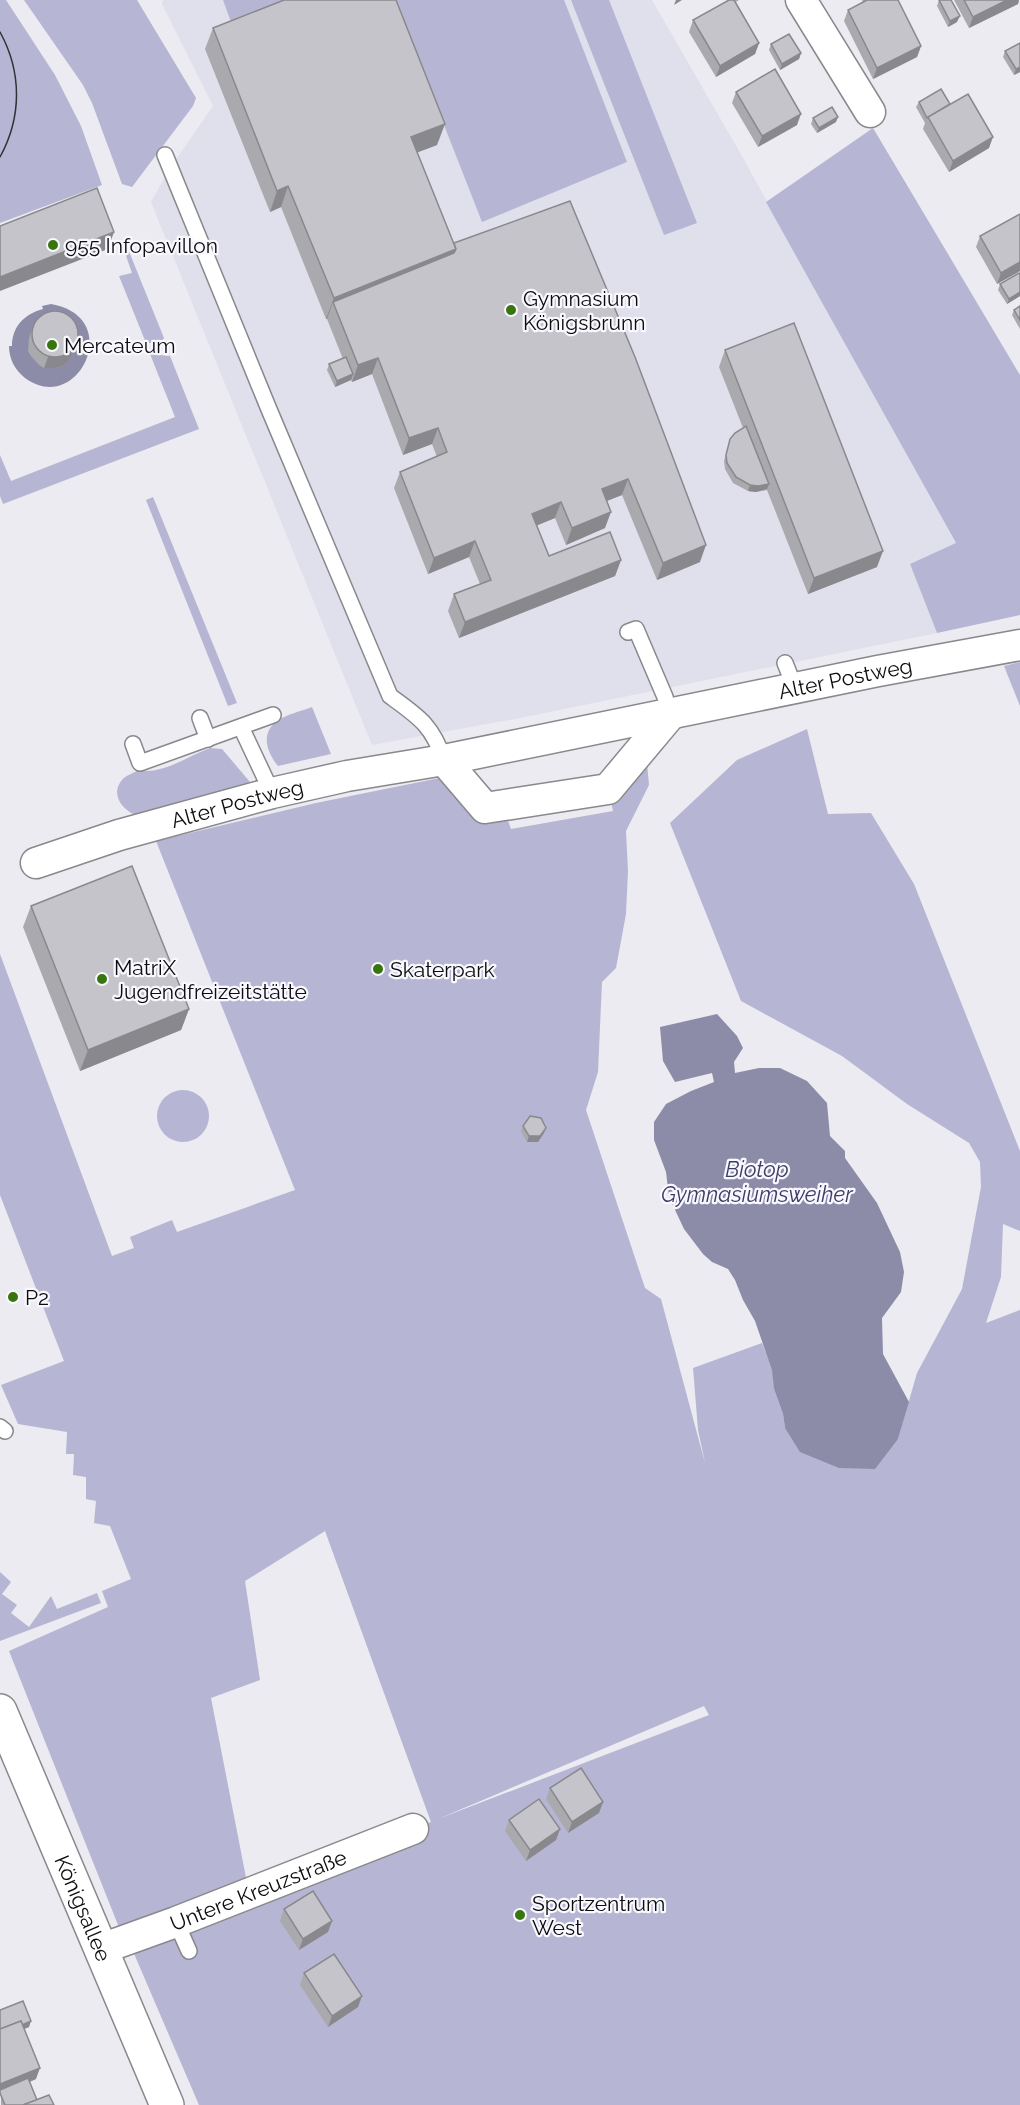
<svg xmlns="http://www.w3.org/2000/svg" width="1020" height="2105" font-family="Raleway,sans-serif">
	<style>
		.built { fill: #e0dfec }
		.green { fill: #b6b5d4; fill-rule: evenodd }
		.water { fill: #8c8ca9 }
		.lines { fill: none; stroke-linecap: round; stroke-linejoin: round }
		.lane-casing { stroke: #88888d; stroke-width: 18 }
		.street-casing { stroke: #88888d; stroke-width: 33 }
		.secondary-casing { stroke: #88888d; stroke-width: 36 }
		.lane { stroke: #fff; stroke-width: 15 }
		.street { stroke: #fff; stroke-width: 30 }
		.secondary { stroke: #fff; stroke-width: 33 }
		.tram { stroke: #313133; stroke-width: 1.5 }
		.wall { fill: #a9a9ae }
		.shaded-wall { fill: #89898d }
		.building { fill: #c4c4ca; stroke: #89898d; stroke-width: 1.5 }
		.poi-dot { fill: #38750e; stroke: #f8f8fe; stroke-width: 2 }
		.labels { text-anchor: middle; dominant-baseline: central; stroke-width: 4.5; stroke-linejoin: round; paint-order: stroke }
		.poi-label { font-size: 21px; fill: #0c0c0d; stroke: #f8f8fe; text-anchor: start }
		.street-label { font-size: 21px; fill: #0c0c0d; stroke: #f8f8fe }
		.water-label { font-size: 22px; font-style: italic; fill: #3f3b67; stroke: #f8f8fe }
	</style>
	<rect width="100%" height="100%" fill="#ebebf1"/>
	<polygon class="built" points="163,0 652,0 743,158 956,544 910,564 937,633 520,718 372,745 151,202 170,168 213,106 162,4"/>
	<g class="green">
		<polygon points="0,0 6,0 55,75 81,126 102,185 0,223"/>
		<polygon points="24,0 137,0 196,98 193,106 132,187 122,184 92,103 83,85"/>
		<polygon points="223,0 288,0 231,22"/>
		<polygon points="395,0 564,0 627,162 482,222"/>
		<polygon points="571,0 609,0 697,223 664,235"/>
		<polygon points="873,128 1020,375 1020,615 937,633 910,564 956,543 766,202"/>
		<polygon points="128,249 164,338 161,343 146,343 119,276 132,273 124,250"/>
		<polygon points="150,354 170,356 199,429 3,504 0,496 0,455 11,481 175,417"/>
		<polygon points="153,497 237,703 228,706 146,500"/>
		<polygon points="1020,662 1020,706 1004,666"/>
		<path d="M312,707l19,47 -53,12c-11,-13 -18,-33 -1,-45 10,-7 25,-10 35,-14z"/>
		<path d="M807,729l21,85 43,-1 43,71 106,267v80l-17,-7 -2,53 -15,46 34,-13v795h-821l-67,-156 -8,-9 -115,-289 99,-44 -6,-16 29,-12 -21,-53 -16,-3 2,-22 -10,-2v-22l-13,-2 1,-21h-8l1,-22 -49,-8 -17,-39 63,-24 -64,-166v-241l112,302 22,-8 -4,-11 42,-17 5,12 118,-42 -139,-349 160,-38 158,-32 15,49 15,-11 7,20 102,-18 -5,-22 39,-26 2,22 -23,46 2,40 -2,43 -10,54 -14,14 -4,90 -12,38 59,178 16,11 44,164 -7,-33 -5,-62 69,-25 11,27 1,19 9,25 2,14 113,11 19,-66 45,-84 19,-102 -1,-25 -11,-19 -62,-39 -65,-48 -101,-55 -71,-178 67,-63zM325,1531l106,291 -182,71 -38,-195 49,-18 -15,-99zM704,1706l5,9 -271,104z"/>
		<path d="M210,748l12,1 28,33 -12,9 -103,24c-13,-6 -25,-21 -13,-35 3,-4 11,-7 17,-10 23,5 49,-14 71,-22z"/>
		<circle cx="183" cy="1116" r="26"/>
		<polygon points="0,1572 11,1582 2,1594 17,1605 11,1613 29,1627 51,1596 57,1609 97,1593 101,1603 0,1641"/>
	</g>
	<g class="water">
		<path d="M51,304c75,13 27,113 -26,74 -10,-8 -16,-19 -16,-32h3c0,-19 12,-32 31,-37l-1,-3z"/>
		<polygon points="717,1014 737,1036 743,1048 734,1062 735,1073 759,1068 780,1068 807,1081 827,1103 830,1136 845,1151 845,1158 877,1203 900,1252 904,1272 901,1292 882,1318 883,1354 909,1402 898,1439 875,1469 839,1468 800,1452 785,1428 783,1414 774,1389 772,1370 755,1321 743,1300 735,1280 728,1269 712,1262 703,1254 684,1229 669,1197 666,1172 654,1140 654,1122 666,1104 691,1091 714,1082 712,1073 675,1082 663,1061 660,1027"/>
	</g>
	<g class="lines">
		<defs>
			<g id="lane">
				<path d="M165,155l103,252 122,289c29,21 42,29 54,64"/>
				<polyline points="628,632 636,629 665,697 670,715"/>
				<polyline points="785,663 795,688"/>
				<polyline points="200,718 208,739"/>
				<polyline points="241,727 272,793"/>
				<polyline points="133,744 140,763 273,715"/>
				<polyline points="0,1427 5,1431"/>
				<polyline points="176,1922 189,1951"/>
			</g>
			<g id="street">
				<polyline points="801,0 870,112"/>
				<polyline points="444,760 485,808 608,789 670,715"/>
				<path id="s1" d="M36,863l83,-28 153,-42 75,-17 97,-16 434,-89 142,-26"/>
				<path id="s2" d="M101,1949l75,-27 237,-93"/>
			</g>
			<g id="secondary">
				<path id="s3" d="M0,1711l167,394"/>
			</g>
		</defs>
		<use href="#lane" class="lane-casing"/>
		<use href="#street" class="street-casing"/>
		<use href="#secondary" class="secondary-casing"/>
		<use href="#lane" class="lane"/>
		<use href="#street" class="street"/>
		<use href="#secondary" class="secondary"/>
		<path class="tram" d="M0,32c22,40 22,85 0,125"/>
	</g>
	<g class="wall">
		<polygon points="729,0 739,0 736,2 759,43 755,54 716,77 689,32 693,20"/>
		<polygon points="862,0 898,0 921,46 917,57 873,79 844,21 848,10 863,2"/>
		<polygon points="939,0 957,22 948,27 937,6"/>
		<polygon points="954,0 1019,0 1018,4 969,28"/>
		<polygon points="213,28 437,145 417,152 454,243 700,562 657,580 622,495 607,501 605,528 566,545 555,518 537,525 549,556 621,560 615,576 459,638 448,611 454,594 480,584 469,557 428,574 394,488 400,472 437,457 432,444 403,455 372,374 352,382 351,380 335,387 327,370 329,364 343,359 327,319 326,319 281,207 270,212 205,49"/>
		<polygon points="1020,43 1020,72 1014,75 1003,57 1005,51"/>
		<polygon points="771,44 801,53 799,59 780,70 769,50"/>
		<polygon points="736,92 797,125 758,147 732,103"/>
		<polygon points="919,102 950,104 989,148 949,172 923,129 925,123 916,107"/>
		<polygon points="813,118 836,122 817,133 811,124"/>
		<polygon points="980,236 1020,271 997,284 976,247"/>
		<polygon points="1020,275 1020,296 1007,304 998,290 1000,284"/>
		<polygon points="1020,306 1020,329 1012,315 1014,310"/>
		<polygon points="33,327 78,341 74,352 67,363 62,366 56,368 44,368 39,365 31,356 28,351 29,338"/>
		<polygon points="725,350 877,567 808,594 767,490 756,492 748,491 733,483 725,469 724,461 730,439 743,428 719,367"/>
		<polygon points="31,906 189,1009 181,1030 80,1071 23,927"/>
		<polygon points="523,1126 544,1133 538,1142 527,1142 521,1131"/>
		<polygon points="550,1788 603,1802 599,1813 568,1833 546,1799"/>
		<polygon points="509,1820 560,1829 556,1840 526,1861 505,1831"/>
		<polygon points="284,1909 328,1932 299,1950 280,1921"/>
		<polygon points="304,1973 358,2007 328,2027 300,1985"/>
		<polygon points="0,2010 29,2027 24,2029 36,2079 30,2082 37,2100 54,2105 1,2105"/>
	</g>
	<g class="shaded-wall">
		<polygon points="676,0 682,0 674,5"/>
		<polygon points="1007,0 1019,0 1018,4 969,28 973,17"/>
		<polygon points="960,16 957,22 948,27 950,21"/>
		<polygon points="759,43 755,54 716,77 720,66"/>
		<polygon points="921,46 917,57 873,79 877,68"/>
		<polygon points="801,53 799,59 780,70 782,64"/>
		<polygon points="1020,67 1020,72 1014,75 1016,69"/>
		<polygon points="801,114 797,125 758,147 762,136"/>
		<polygon points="838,117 836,122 817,133 819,128"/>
		<polygon points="445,124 437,145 403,158 411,137"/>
		<polygon points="993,137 989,148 949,172 953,161"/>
		<polygon points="288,186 281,207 270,212 277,191"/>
		<polygon points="114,232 108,249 0,291 0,277"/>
		<polygon points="456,249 448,270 333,302 327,319 326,319 334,298"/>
		<polygon points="1020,262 1020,271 997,284 1001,273"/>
		<polygon points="1020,292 1020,296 1007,304 1009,299"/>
		<polygon points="78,341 74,352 67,363 62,366 56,368 44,368 48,357"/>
		<polygon points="378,358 372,374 352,382 358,365"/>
		<polygon points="353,374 351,380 335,387 337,381"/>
		<polygon points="438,428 432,444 403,455 409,438"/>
		<polygon points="628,479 622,495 596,505 602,489"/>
		<polygon points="769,484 767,489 756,492 748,491 750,485"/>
		<polygon points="561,502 555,518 526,530 532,514"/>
		<polygon points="611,512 605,528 566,545 572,528"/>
		<polygon points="475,541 469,557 428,574 434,558"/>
		<polygon points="706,545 700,562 657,580 663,563"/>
		<polygon points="883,551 877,567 808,594 814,578"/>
		<polygon points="621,560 615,576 459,638 465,622"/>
		<polygon points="189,1009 181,1030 80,1071 88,1050"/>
		<polygon points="546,1128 544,1133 538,1142 527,1142 529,1136"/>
		<polygon points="603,1802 599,1813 568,1833 572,1822"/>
		<polygon points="560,1829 556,1840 526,1861 530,1850"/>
		<polygon points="332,1921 328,1932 299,1950 303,1939"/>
		<polygon points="362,1996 358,2007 328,2027 332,2016"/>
		<polygon points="31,2021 29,2027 0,2038 0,2033"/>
		<polygon points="40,2068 36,2079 0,2093 0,2084"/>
	</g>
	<g class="building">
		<polygon points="284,0 396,0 445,124 411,137 456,249 334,298 288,186 277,191 213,28"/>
		<polygon points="729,0 734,0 759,43 720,66 693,20"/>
		<polygon points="867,0 898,0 921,46 877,68 848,10"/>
		<polygon points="939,0 951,0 960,16 950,21"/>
		<polygon points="964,0 1007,0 973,17"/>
		<polygon points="789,34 801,53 782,64 771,44"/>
		<polygon points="1020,43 1020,67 1016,69 1005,51"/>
		<polygon points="775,69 801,114 762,136 736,92"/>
		<polygon points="941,89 950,104 927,118 919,102"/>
		<polygon points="968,94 993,137 953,161 928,117"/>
		<polygon points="832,107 838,117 819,128 813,118"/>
		<polygon points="97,188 114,232 0,277 0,226"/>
		<polygon points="570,201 635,357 706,545 663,563 628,479 602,489 611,512 572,528 561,502 532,514 549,556 610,532 621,560 465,622 454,594 491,580 475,541 434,558 400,472 447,452 438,428 409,438 378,358 358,365 333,302 454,253 456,249 454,243"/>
		<polygon points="1020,214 1020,262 1001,273 980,236"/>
		<polygon points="1019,273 1020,275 1020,292 1009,299 1000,284"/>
		<polygon points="1020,306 1020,320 1014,310"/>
		<circle cx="55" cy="334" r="23"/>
		<polygon points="794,323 883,551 814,578 725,350"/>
		<polygon points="346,357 353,374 337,381 329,364"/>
		<polygon points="746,426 769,484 758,486 750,485 736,477 727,463 726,455 730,439 735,433"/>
		<polygon points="132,866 189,1009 88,1050 31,906"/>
		<polygon points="530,1116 541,1118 546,1128 540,1136 529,1136 523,1126"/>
		<polygon points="581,1768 603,1802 572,1822 550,1788"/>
		<polygon points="539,1799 560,1829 530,1850 509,1820"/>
		<polygon points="313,1891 332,1921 303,1939 284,1909"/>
		<polygon points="334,1954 362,1996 332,2016 304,1973"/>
		<polygon points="23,2001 31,2021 22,2025 21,2021 0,2029 0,2010"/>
		<polygon points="21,2021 40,2068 0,2084 0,2029"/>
		<polygon points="28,2078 37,2100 23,2105 5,2105 0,2093 0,2090"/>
		<polygon points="49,2095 54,2105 23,2105"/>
	</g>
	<g class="poi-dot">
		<circle cx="53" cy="245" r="6"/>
		<circle cx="511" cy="310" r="6"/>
		<circle cx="52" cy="345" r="6"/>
		<circle cx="378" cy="969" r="6"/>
		<circle cx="102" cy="979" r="6"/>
		<circle cx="13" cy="1297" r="6"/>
		<circle cx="520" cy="1915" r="6"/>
	</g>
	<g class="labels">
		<g class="poi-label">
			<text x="65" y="245">955 Infopavillon</text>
			<text x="523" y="298">Gymnasium<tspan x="523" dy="24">Königsbrunn</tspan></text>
			<text x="64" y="345">Mercateum</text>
			<text x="114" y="967">MatriX<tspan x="114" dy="24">Jugendfreizeitstätte</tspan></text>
			<text x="390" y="969">Skaterpark</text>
			<text x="25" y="1297">P2</text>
			<text x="532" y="1903">Sportzentrum<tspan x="532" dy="24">West</tspan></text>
		</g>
		<g class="street-label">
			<text stroke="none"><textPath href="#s1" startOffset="831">Alter Postweg</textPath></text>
			<text stroke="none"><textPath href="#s1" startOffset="210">Alter Postweg</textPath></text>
			<text stroke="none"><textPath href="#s2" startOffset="168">Untere Kreuzstraße</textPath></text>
			<text stroke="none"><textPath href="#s3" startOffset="214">Königsallee</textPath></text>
		</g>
		<g class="water-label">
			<text x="757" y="1169">Biotop<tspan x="757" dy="25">Gymnasiumsweiher</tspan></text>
		</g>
	</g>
</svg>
